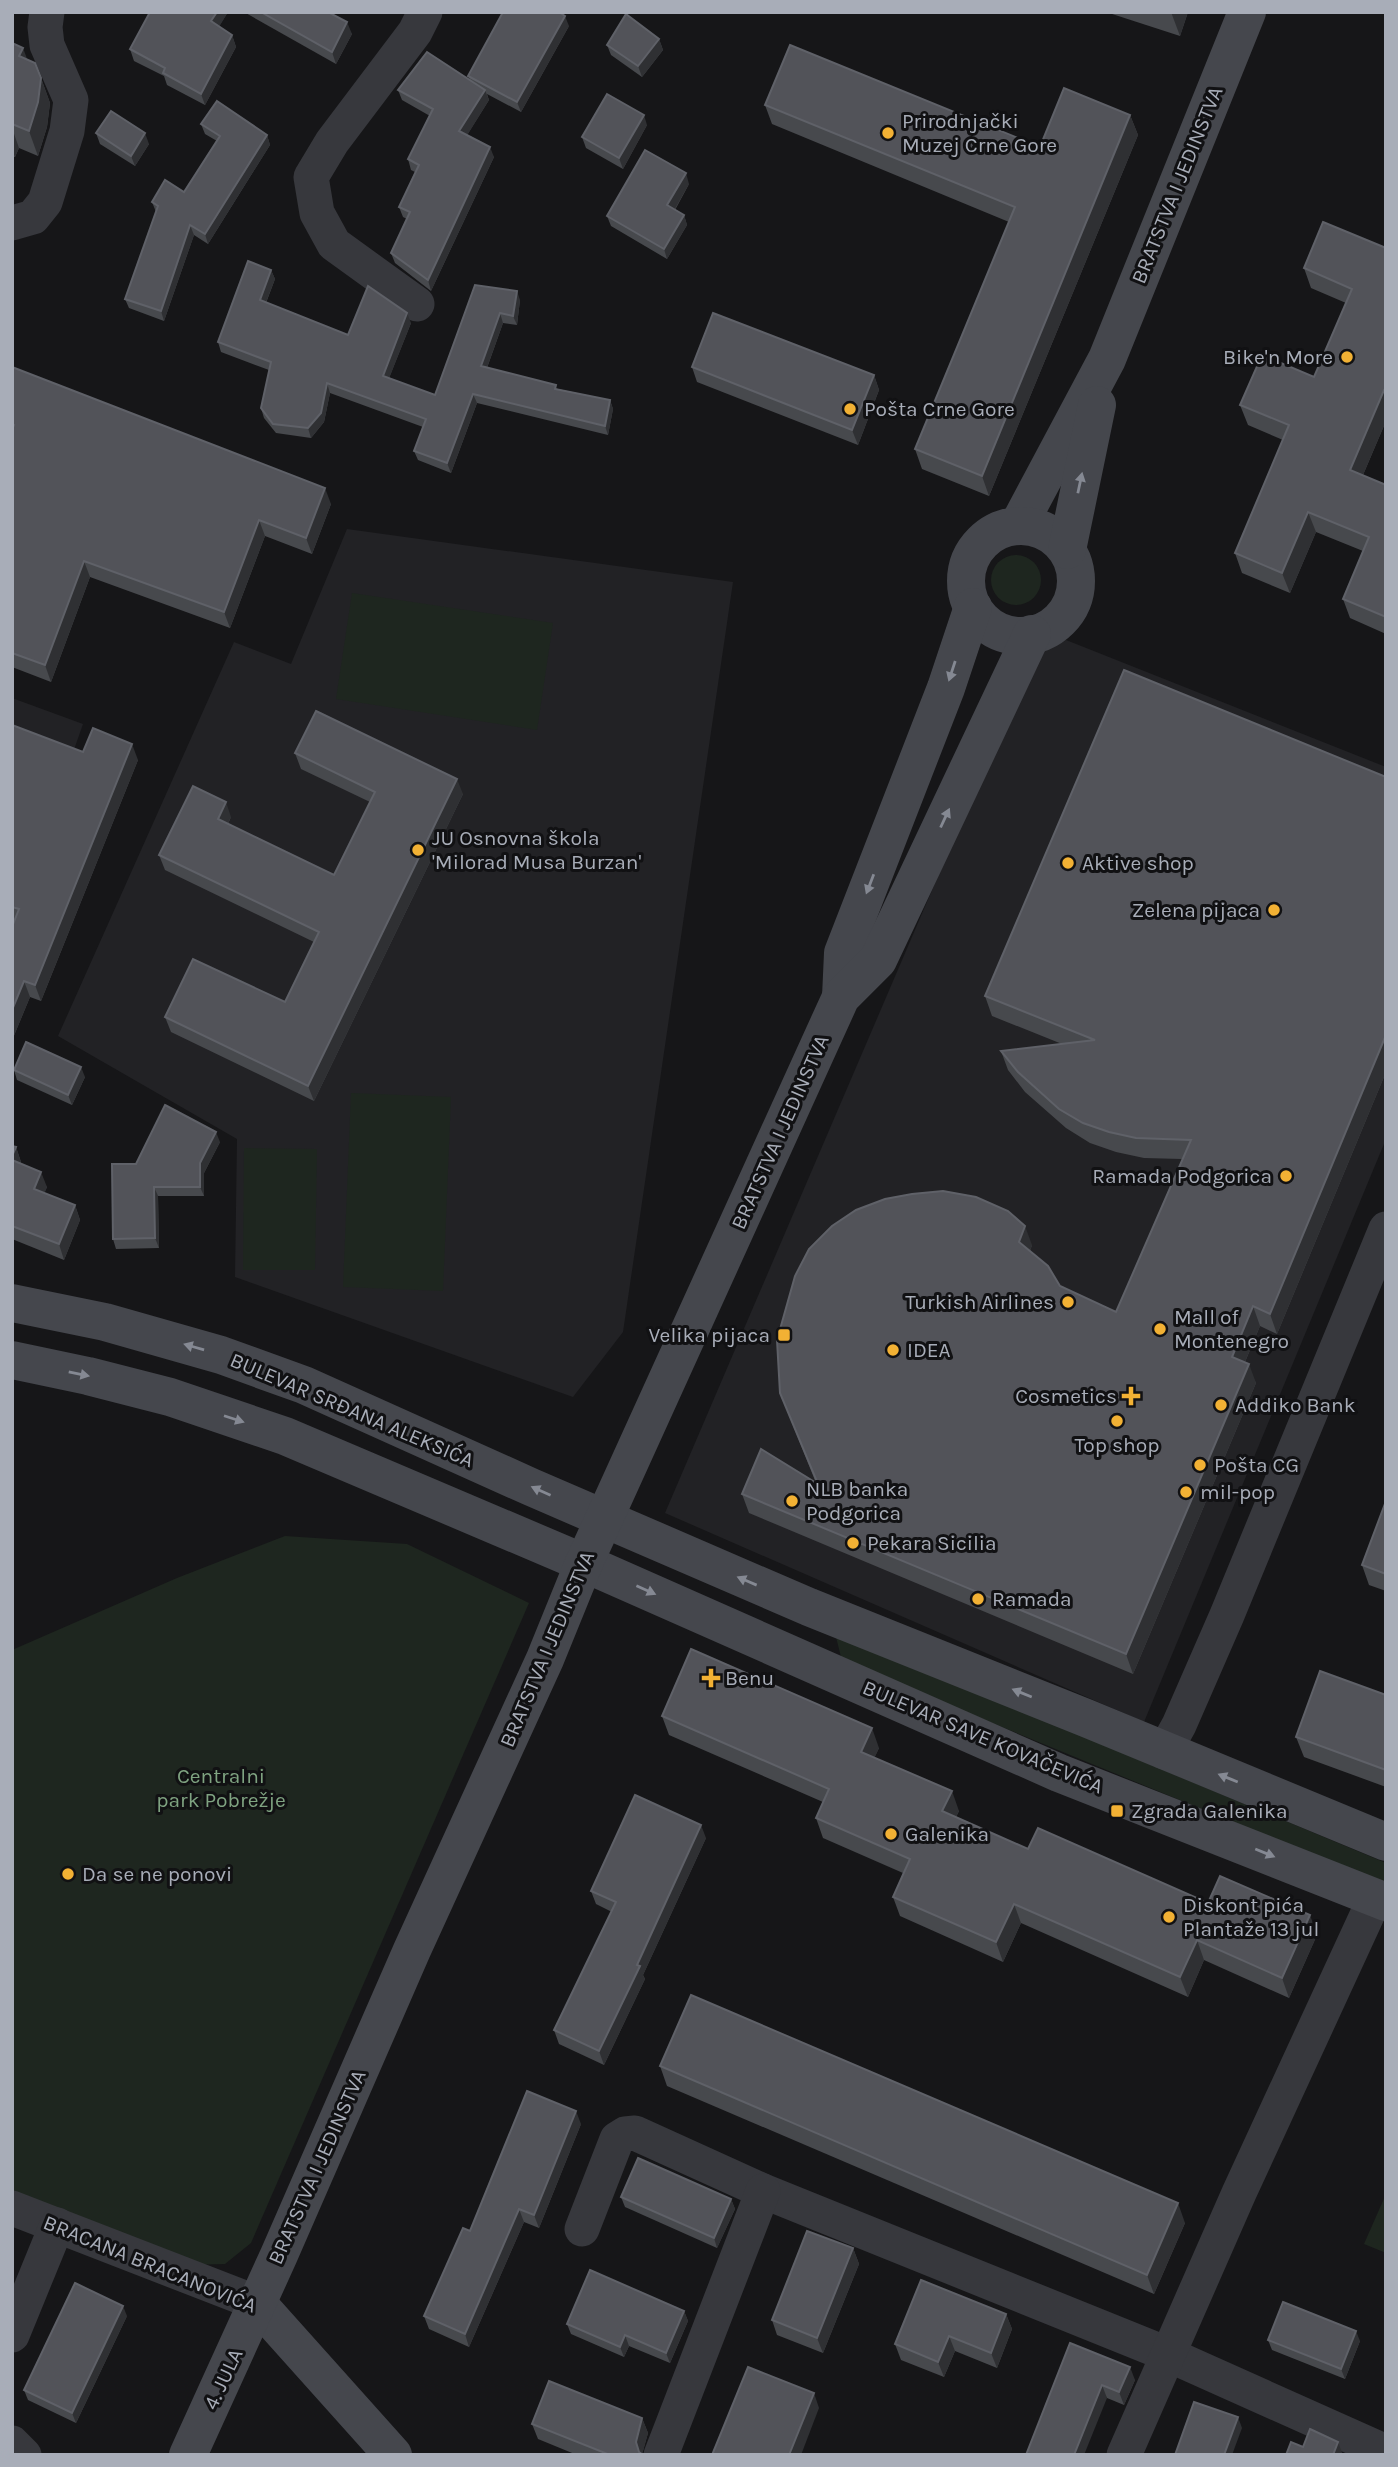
<svg xmlns="http://www.w3.org/2000/svg" width="1398" height="2467" font-family="Karla,sans-serif">
	<style>
		.built { fill: #222225 }
		.green { fill: #1e261f }
		.lines { fill: none; stroke-linecap: round; stroke-linejoin: round }
		.street { stroke: #37383d; stroke-width: 35 }
		.secondary { stroke: #45474d; stroke-width: 38 }
		.wall { fill: #47494d }
		.shaded-wall { fill: #2f3033 }
		.building { fill: #525359; stroke: #5f6168; stroke-width: 2 }
		.oneway { fill: #858993 }
		.poi-dot { fill: #f2b134; stroke: #111113; stroke-width: 2.5 }
		.labels { text-anchor: middle; dominant-baseline: central; stroke-width: 6; stroke-linejoin: round; paint-order: stroke }
		.poi-label { font-size: 21px; fill: #a8adb8; stroke: #111113; text-anchor: start }
		.street-label { font-size: 21px; fill: #a8adb8; stroke: #111113 }
		.park-label { font-size: 21px; fill: #7fa381; stroke: #111113 }
	</style>
	<rect width="100%" height="100%" fill="#161618"/>
	<g class="built">
		<polygon points="347,529 733,582 623,1332 573,1397 235,1277 237,1139 58,1036 234,642 291,664"/>
		<polygon points="1061,638 1386,767 1386,1139 1144,1722 665,1513 1035,650"/>
		<polygon points="12,698 83,724 12,926"/>
	</g>
	<g class="green">
		<circle cx="1016" cy="580" r="25"/>
		<polygon points="352,593 553,623 537,730 336,699"/>
		<polygon points="351,1093 451,1097 443,1291 343,1287"/>
		<polygon points="244,1148 317,1149 315,1270 243,1270"/>
		<polygon points="285,1536 407,1544 529,1603 251,2243 225,2264 184,2265 12,2199 12,1650 177,1578"/>
		<polygon points="835,1633 1386,1863 1386,1885 842,1661"/>
		<polygon points="1386,2194 1386,2253 1364,2244"/>
	</g>
	<g class="lines">
		<g class="street">
			<polyline points="12,223 33,217 45,202 67,131 71,100 47,45 45,27 47,12"/>
			<polyline points="417,304 334,244 317,213 311,177 332,142 415,32 425,12"/>
			<polyline points="1164,1752 1179,1725 1227,1615 1386,1229"/>
			<polyline points="12,2208 257,2303"/>
			<polyline points="582,2229 617,2139 625,2134 635,2133 763,2191 1167,2354 1386,2452"/>
			<polyline points="12,2335 57,2225"/>
			<polyline points="12,2443 24,2455"/>
			<polyline points="661,2455 763,2191"/>
			<polyline points="1124,2455 1239,2193 1375,1898"/>
		</g>
		<g class="secondary">
			<polyline points="1018,526 1107,359 1247,12"/>
			<circle cx="1021" cy="581" r="55"/>
			<polyline points="1067,550 1097,405"/>
			<polyline points="841,997 843,953 946,688 973,607"/>
			<polyline points="12,1303 105,1322 221,1355 304,1385 531,1487 809,1607 1086,1718 1386,1842"/>
			<polyline points="12,1360 88,1376 170,1397 285,1436 584,1563 1059,1773 1386,1902"/>
			<polyline points="257,2303 393,2455"/>
			<polyline points="188,2455 279,2255 412,1950 545,1659 584,1563 841,997 878,960 1032,634"/>
		</g>
	</g>
	<g class="wall">
		<polygon points="150,12 228,12 219,26 232,35 236,47 205,105 167,85 164,76 134,61 130,49"/>
		<polygon points="244,12 328,12 352,34 336,64"/>
		<polygon points="1106,12 1188,12 1180,36"/>
		<polygon points="569,26 521,112 487,94 489,100 467,135 494,157 431,291 395,263 391,253 407,219 403,217 399,207 415,172 411,170 408,159 430,116 402,100 398,90 470,80 468,76"/>
		<polygon points="659,39 663,50 642,77 611,55 607,45"/>
		<polygon points="12,43 41,78 50,103 47,127 38,156 19,148 15,157 12,156"/>
		<polygon points="765,105 1040,147 1130,115 1138,135 989,496 922,469 915,449 1009,222 772,124"/>
		<polygon points="201,124 267,135 270,145 208,244 194,235 164,321 129,308 125,299 156,212 152,202 184,192 217,141 205,134"/>
		<polygon points="647,125 623,169 586,148 582,137"/>
		<polygon points="96,133 149,144 135,166 100,144"/>
		<polygon points="689,184 675,210 684,215 687,225 667,259 611,226 607,216"/>
		<polygon points="1386,248 1386,421 1363,475 1386,485 1386,634 1350,618 1343,599 1363,551 1316,532 1290,593 1242,573 1235,553 1283,440 1248,425 1240,405 1314,377 1346,303 1311,288 1304,268"/>
		<polygon points="271,270 275,279 266,303 348,335 411,323 389,378 435,395 475,285 520,300 517,325 503,323 487,368 558,389 610,400 613,409 608,435 477,403 451,473 418,460 414,451 423,427 330,393 324,422 311,438 276,433 264,418 261,408 269,370 221,352 218,342"/>
		<polygon points="12,367 331,504 312,554 265,536 230,628 90,577 51,682 12,667"/>
		<polygon points="692,367 874,375 879,390 858,445 697,382"/>
		<polygon points="12,725 83,752 138,760 41,1001 30,997 13,1038 12,1037 12,927 15,921 12,920"/>
		<polygon points="295,753 463,794 314,1101 171,1032 165,1017 285,1002 314,942 165,870 159,855 231,817 228,824 334,875 370,802 301,769"/>
		<polygon points="1386,777 1386,1072 1277,1334 1260,1326 1245,1362 1256,1383 1133,1674 749,1513 742,1494 816,1483 780,1393 1032,1245 1030,1251 1060,1286 1116,1312 1182,1159 1144,1158 1116,1152 1090,1143 1066,1128 1025,1092 1008,1070 1001,1051 1062,1044 992,1016 985,996"/>
		<polygon points="14,1070 85,1077 72,1105 17,1080"/>
		<polygon points="220,1142 204,1173 204,1196 158,1196 159,1248 116,1249 113,1239 136,1164"/>
		<polygon points="12,1146 16,1147 21,1162 21,1164 47,1187 44,1193 75,1205 80,1220 64,1260 12,1239"/>
		<polygon points="1386,1501 1386,1591 1369,1585 1362,1565"/>
		<polygon points="1386,1695 1386,1787 1304,1757 1296,1737"/>
		<polygon points="662,1716 879,1748 874,1758 959,1811 956,1817 1028,1849 1317,1935 1289,1998 1204,1960 1188,1997 1021,1923 1003,1962 900,1916 893,1897 903,1873 823,1838 816,1818 823,1802 669,1735"/>
		<polygon points="706,1838 643,1975 645,1979 604,2065 559,2044 554,2030 612,1912 596,1904 591,1891"/>
		<polygon points="660,2066 1185,2223 1154,2294 667,2086"/>
		<polygon points="581,2124 539,2228 524,2222 469,2347 429,2329 424,2316 470,2231"/>
		<polygon points="621,2197 731,2199 735,2209 717,2248 625,2207"/>
		<polygon points="853,2248 859,2264 823,2353 777,2335 772,2320"/>
		<polygon points="684,2311 688,2321 670,2363 629,2346 624,2357 571,2334 567,2324"/>
		<polygon points="1006,2314 1012,2329 997,2368 955,2351 944,2377 901,2360 895,2344"/>
		<polygon points="127,2316 76,2423 28,2400 24,2390"/>
		<polygon points="1268,2340 1360,2341 1345,2379 1272,2350"/>
		<polygon points="1070,2343 1135,2380 1124,2405 1107,2398"/>
		<polygon points="642,2418 648,2433 642,2454 643,2455 577,2455 538,2439 532,2424"/>
	</g>
	<g class="shaded-wall">
		<polygon points="217,12 228,12 216,32 211,21"/>
		<polygon points="1171,12 1188,12 1180,36"/>
		<polygon points="565,16 569,26 521,112 517,102"/>
		<polygon points="347,22 352,34 336,64 332,52"/>
		<polygon points="232,35 236,47 205,105 201,94"/>
		<polygon points="659,39 663,50 642,77 638,66"/>
		<polygon points="23,48 32,72 19,56"/>
		<polygon points="41,78 50,103 47,127 38,156 29,131"/>
		<polygon points="485,90 489,100 463,142 459,131"/>
		<polygon points="644,115 647,125 623,169 619,158"/>
		<polygon points="1130,115 1138,135 989,496 982,476"/>
		<polygon points="12,128 19,148 15,157 12,150"/>
		<polygon points="145,133 149,144 135,166 131,156"/>
		<polygon points="267,135 270,145 208,244 205,234"/>
		<polygon points="490,147 494,157 431,291 428,280"/>
		<polygon points="686,173 689,184 671,216 667,205"/>
		<polygon points="684,215 687,225 667,259 664,249"/>
		<polygon points="190,225 194,235 164,321 161,311"/>
		<polygon points="271,270 275,279 263,310 260,300"/>
		<polygon points="517,291 520,300 517,325 513,316"/>
		<polygon points="407,313 411,323 386,386 383,376"/>
		<polygon points="500,313 503,323 484,376 481,366"/>
		<polygon points="874,375 879,390 858,445 852,430"/>
		<polygon points="327,383 330,393 324,422 311,438 308,428"/>
		<polygon points="1384,390 1386,396 1386,421 1357,489 1350,470"/>
		<polygon points="473,394 477,403 451,473 447,463"/>
		<polygon points="610,400 613,409 608,435 605,426"/>
		<polygon points="325,488 331,504 312,554 306,538"/>
		<polygon points="1308,512 1316,532 1290,593 1282,573"/>
		<polygon points="259,520 265,536 230,628 224,612"/>
		<polygon points="84,561 90,577 51,682 45,665"/>
		<polygon points="132,744 138,760 41,1001 35,985"/>
		<polygon points="457,779 463,794 314,1101 308,1086"/>
		<polygon points="226,802 231,817 223,834 218,819"/>
		<polygon points="24,981 30,997 13,1038 12,1035 12,1010"/>
		<polygon points="1386,1035 1386,1072 1277,1334 1270,1314"/>
		<polygon points="81,1067 85,1077 72,1105 68,1095"/>
		<polygon points="216,1132 220,1142 204,1173 204,1196 200,1187 200,1163"/>
		<polygon points="16,1147 21,1162 16,1175 12,1164 12,1156"/>
		<polygon points="41,1172 47,1187 40,1204 34,1189"/>
		<polygon points="154,1187 158,1196 159,1248 155,1238"/>
		<polygon points="75,1205 80,1220 64,1260 59,1244"/>
		<polygon points="1025,1226 1032,1245 1026,1262 1019,1242"/>
		<polygon points="1253,1306 1260,1326 1239,1376 1232,1357"/>
		<polygon points="1249,1364 1256,1383 1133,1674 1126,1654"/>
		<polygon points="872,1728 879,1748 868,1772 861,1752"/>
		<polygon points="952,1791 959,1811 949,1831 942,1811"/>
		<polygon points="701,1825 706,1838 643,1975 645,1979 604,2065 599,2051 637,1965"/>
		<polygon points="1014,1904 1021,1923 1003,1962 996,1942"/>
		<polygon points="1310,1915 1317,1935 1289,1998 1282,1978"/>
		<polygon points="1197,1940 1204,1960 1188,1997 1180,1977"/>
		<polygon points="576,2111 581,2124 539,2228 534,2215"/>
		<polygon points="731,2199 735,2209 717,2248 714,2238"/>
		<polygon points="1178,2203 1185,2223 1154,2294 1147,2275"/>
		<polygon points="519,2209 524,2222 469,2347 465,2334"/>
		<polygon points="853,2248 859,2264 823,2353 817,2338"/>
		<polygon points="123,2306 127,2316 76,2423 72,2413"/>
		<polygon points="684,2311 688,2321 670,2363 666,2353"/>
		<polygon points="1006,2314 1012,2329 997,2368 991,2353"/>
		<polygon points="1356,2331 1360,2341 1345,2379 1341,2369"/>
		<polygon points="625,2335 629,2346 624,2357 620,2347"/>
		<polygon points="949,2336 955,2351 944,2377 938,2362"/>
		<polygon points="1130,2367 1135,2380 1124,2405 1119,2392"/>
		<polygon points="1102,2385 1107,2398 1084,2455 1074,2455"/>
		<polygon points="814,2393 819,2408 801,2455 789,2455"/>
		<polygon points="1238,2417 1242,2428 1232,2455 1224,2455"/>
		<polygon points="642,2418 648,2433 642,2455 640,2455 636,2442"/>
		<polygon points="1338,2442 1343,2455 1333,2455"/>
	</g>
	<g class="building">
		<polygon points="150,12 217,12 211,21 232,35 201,94 163,73 165,68 130,49"/>
		<polygon points="261,12 328,12 347,22 332,52"/>
		<polygon points="503,12 559,12 565,16 517,102 468,76"/>
		<polygon points="626,14 659,39 638,66 607,45"/>
		<polygon points="12,43 23,48 19,56 35,63 41,78 38,102 29,131 12,124"/>
		<polygon points="790,45 1040,147 1064,88 1130,115 982,476 915,449 1015,207 765,105"/>
		<polygon points="427,52 485,90 459,131 490,147 428,280 391,253 410,212 399,207 419,165 408,159 433,109 398,90"/>
		<polygon points="607,94 644,115 619,158 582,137"/>
		<polygon points="217,101 267,135 205,234 190,225 161,311 125,299 158,206 152,202 165,180 184,192 220,136 201,124"/>
		<polygon points="111,111 145,133 131,156 96,133"/>
		<polygon points="645,150 686,173 667,205 684,215 664,249 607,216"/>
		<polygon points="1323,222 1386,248 1386,391 1384,390 1350,470 1386,485 1386,617 1343,599 1369,537 1308,512 1282,573 1235,553 1289,425 1240,405 1262,355 1314,377 1352,289 1304,268"/>
		<polygon points="248,261 271,270 260,300 348,335 368,286 407,313 383,376 435,395 475,285 517,291 513,316 500,313 481,366 556,385 555,389 610,400 605,426 473,394 447,463 414,451 426,419 327,383 321,413 308,428 273,424 261,408 271,362 218,342"/>
		<polygon points="713,313 874,375 852,430 692,367"/>
		<polygon points="12,367 325,488 306,538 259,520 224,612 84,561 45,665 12,653 12,430 14,425 12,424"/>
		<polygon points="1124,670 1386,777 1386,1035 1270,1314 1253,1306 1232,1357 1249,1364 1126,1654 742,1494 761,1449 818,1484 780,1393 777,1340 795,1276 809,1249 832,1226 856,1210 885,1199 912,1194 943,1191 976,1197 1008,1211 1025,1226 1019,1242 1048,1266 1060,1286 1116,1312 1191,1140 1136,1138 1109,1132 1083,1123 1059,1109 1018,1072 1001,1051 1095,1040 985,996"/>
		<polygon points="316,711 457,779 308,1086 165,1017 193,959 285,1002 319,932 159,855 193,786 226,802 218,819 334,875 375,792 295,753"/>
		<polygon points="12,725 83,752 93,728 132,744 35,985 24,981 12,1010 12,927 19,909 12,907"/>
		<polygon points="26,1042 81,1067 68,1095 14,1070"/>
		<polygon points="165,1105 216,1132 200,1163 200,1187 154,1187 155,1238 113,1239 112,1164 136,1164"/>
		<polygon points="12,1146 16,1147 12,1156"/>
		<polygon points="12,1160 41,1172 34,1189 75,1205 59,1244 12,1226"/>
		<polygon points="1386,1501 1386,1574 1362,1565"/>
		<polygon points="691,1649 872,1728 861,1752 952,1791 942,1811 1028,1849 1038,1828 1208,1903 1220,1876 1310,1915 1282,1978 1197,1940 1180,1977 1014,1904 996,1942 893,1897 910,1859 816,1818 829,1789 662,1716"/>
		<polygon points="1320,1671 1386,1695 1386,1770 1296,1737"/>
		<polygon points="635,1795 701,1825 637,1965 640,1966 599,2051 554,2030 616,1902 591,1891"/>
		<polygon points="691,1995 1178,2203 1147,2275 660,2066"/>
		<polygon points="527,2091 576,2111 534,2215 519,2209 465,2334 424,2316 463,2228 470,2231"/>
		<polygon points="638,2158 731,2199 714,2238 621,2197"/>
		<polygon points="807,2231 853,2248 817,2338 772,2320"/>
		<polygon points="590,2270 684,2311 666,2353 625,2335 620,2347 567,2324"/>
		<polygon points="921,2280 1006,2314 991,2353 949,2336 938,2362 895,2344"/>
		<polygon points="75,2283 123,2306 72,2413 24,2390"/>
		<polygon points="1283,2302 1356,2331 1341,2369 1268,2340"/>
		<polygon points="1070,2343 1130,2367 1119,2392 1102,2385 1074,2455 1026,2455"/>
		<polygon points="748,2367 814,2393 789,2455 712,2455"/>
		<polygon points="549,2381 642,2418 636,2442 639,2452 643,2455 610,2455 532,2424"/>
		<polygon points="1194,2402 1238,2417 1224,2455 1175,2455"/>
		<polygon points="1310,2429 1338,2442 1333,2455 1286,2455 1291,2442 1303,2447"/>
	</g>
	<defs><path id="oneway-solid" d="M-6-.8H1V-3.2L6.5 0L1 3.2V.8H-6Z" transform="scale(1.75)"/></defs>
	<g class="oneway">
		<use href="#oneway-solid" transform="translate(1080 483) rotate(-78)"/>
		<use href="#oneway-solid" transform="translate(952 671) rotate(108)"/>
		<use href="#oneway-solid" transform="translate(945 818) rotate(-65)"/>
		<use href="#oneway-solid" transform="translate(870 884) rotate(111)"/>
		<use href="#oneway-solid" transform="translate(194 1347) rotate(-164)"/>
		<use href="#oneway-solid" transform="translate(79 1374) rotate(12)"/>
		<use href="#oneway-solid" transform="translate(234 1419) rotate(18)"/>
		<use href="#oneway-solid" transform="translate(541 1491) rotate(-156)"/>
		<use href="#oneway-solid" transform="translate(747 1581) rotate(-157)"/>
		<use href="#oneway-solid" transform="translate(646 1590) rotate(24)"/>
		<use href="#oneway-solid" transform="translate(1022 1693) rotate(-158)"/>
		<use href="#oneway-solid" transform="translate(1228 1778) rotate(-158)"/>
		<use href="#oneway-solid" transform="translate(1265 1853) rotate(22)"/>
	</g>
	<g class="poi-dot">
		<circle cx="888" cy="133" r="7"/>
		<circle cx="1347" cy="357" r="7"/>
		<circle cx="850" cy="409" r="7"/>
		<circle cx="418" cy="850" r="7"/>
		<circle cx="1068" cy="863" r="7"/>
		<circle cx="1274" cy="910" r="7"/>
		<circle cx="1286" cy="1176" r="7"/>
		<circle cx="1068" cy="1302" r="7"/>
		<circle cx="1160" cy="1329" r="7"/>
		<rect x="777" y="1328" width="14" height="14" rx="3.5"/>
		<circle cx="893" cy="1350" r="7"/>
		<path d="M1127.5 1385.5h7v7h7v7h-7v7h-7v-7h-7v-7h7z"/>
		<circle cx="1221" cy="1405" r="7"/>
		<circle cx="1117" cy="1421" r="7"/>
		<circle cx="1200" cy="1465" r="7"/>
		<circle cx="1186" cy="1492" r="7"/>
		<circle cx="792" cy="1501" r="7"/>
		<circle cx="853" cy="1543" r="7"/>
		<circle cx="978" cy="1599" r="7"/>
		<path d="M707.5 1667.5h7v7h7v7h-7v7h-7v-7h-7v-7h7z"/>
		<rect x="1110" y="1804" width="14" height="14" rx="3.5"/>
		<circle cx="891" cy="1834" r="7"/>
		<circle cx="68" cy="1874" r="7"/>
		<circle cx="1169" cy="1917" r="7"/>
	</g>
	<g class="labels">
		<g class="poi-label">
			<text x="902" y="121">Prirodnjački<tspan x="902" dy="24">Muzej Crne Gore</tspan></text>
			<text x="1333" y="357" text-anchor="end">Bike'n More</text>
			<text x="864" y="409">Pošta Crne Gore</text>
			<text x="432" y="838">JU Osnovna škola<tspan x="432" dy="24">'Milorad Musa Burzan'</tspan></text>
			<text x="1082" y="863">Aktive shop</text>
			<text x="1260" y="910" text-anchor="end">Zelena pijaca</text>
			<text x="1272" y="1176" text-anchor="end">Ramada Podgorica</text>
			<text x="1054" y="1302" text-anchor="end">Turkish Airlines</text>
			<text x="1174" y="1317">Mall of<tspan x="1174" dy="24">Montenegro</tspan></text>
			<text x="770" y="1335" text-anchor="end">Velika pijaca</text>
			<text x="907" y="1350">IDEA</text>
			<text x="1117" y="1396" text-anchor="end">Cosmetics</text>
			<text x="1235" y="1405">Addiko Bank</text>
			<text x="1117" y="1445" text-anchor="middle">Top shop</text>
			<text x="1214" y="1465">Pošta CG</text>
			<text x="806" y="1489">NLB banka<tspan x="806" dy="24">Podgorica</tspan></text>
			<text x="1200" y="1492">mil-pop</text>
			<text x="867" y="1543">Pekara Sicilia</text>
			<text x="992" y="1599">Ramada</text>
			<text x="725" y="1678">Benu</text>
			<text x="1131" y="1811">Zgrada Galenika</text>
			<text x="905" y="1834">Galenika</text>
			<text x="82" y="1874">Da se ne ponovi</text>
			<text x="1183" y="1905">Diskont pića<tspan x="1183" dy="24">Plantaže 13 jul</tspan></text>
		</g>
		<g class="street-label">
			<text transform="translate(1177 185) rotate(-68)">BRATSTVA I JEDINSTVA</text>
			<text transform="translate(780 1132) rotate(-66)">BRATSTVA I JEDINSTVA</text>
			<text transform="translate(352 1410) rotate(23)">BULEVAR SRĐANA ALEKSIĆA</text>
			<text transform="translate(547 1649) rotate(-67)">BRATSTVA I JEDINSTVA</text>
			<text transform="translate(983 1737) rotate(23)">BULEVAR SAVE KOVAČEVIĆA</text>
			<text transform="translate(317 2167) rotate(-66)">BRATSTVA I JEDINSTVA</text>
			<text transform="translate(150 2264) rotate(22)">BRACANA BRACANOVIĆA</text>
			<text transform="translate(223 2379) rotate(-65)">4. JULA</text>
		</g>
		<g class="park-label">
			<text x="221" y="1776">Centralni<tspan x="221" dy="24">park Pobrežje</tspan></text>
		</g>
	</g>
	<rect width="1398" height="2467" fill="none" stroke="#a8adb8" stroke-width="28"/>
</svg>
